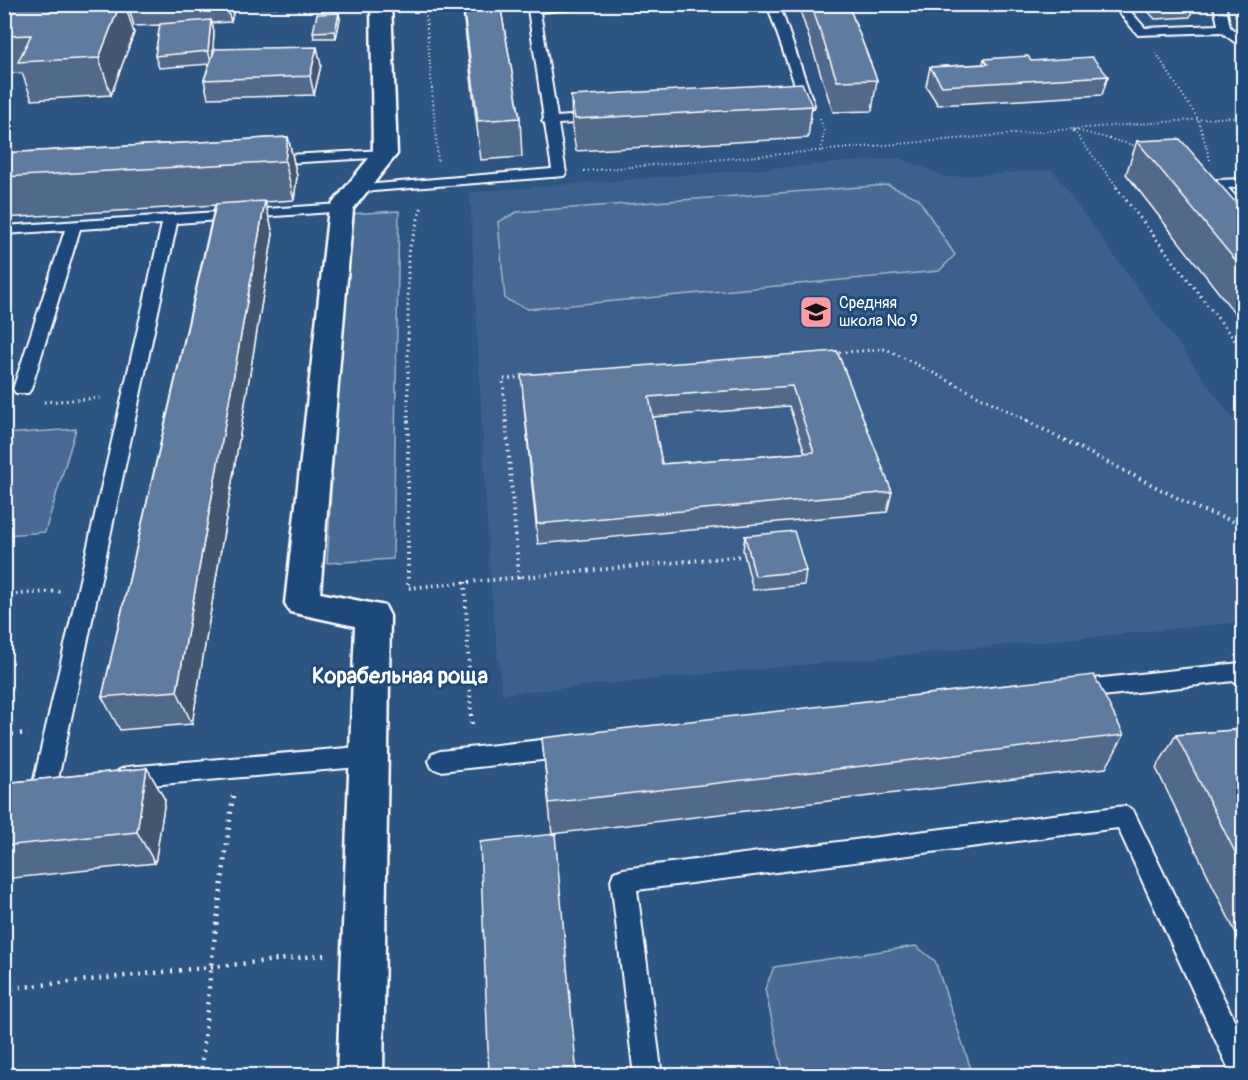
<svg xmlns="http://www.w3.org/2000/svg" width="1248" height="1080" font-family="Pangolin,sans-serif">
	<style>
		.built { fill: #3b618b }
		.green { fill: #486b92; stroke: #a4b5c8; stroke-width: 1.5 }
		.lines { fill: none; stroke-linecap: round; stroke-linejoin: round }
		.lane-casing { stroke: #fff; stroke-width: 4 }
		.street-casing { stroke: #fff; stroke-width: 5 }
		.path-far3 { stroke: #fff; stroke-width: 2; stroke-dasharray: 1 3; stroke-linecap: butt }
		.path-far2 { stroke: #fff; stroke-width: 3; stroke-dasharray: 1.5 4; stroke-linecap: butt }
		.path-far1 { stroke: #fff; stroke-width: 4; stroke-dasharray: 1.5 4.5; stroke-linecap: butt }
		.path { stroke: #fff; stroke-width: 4.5; stroke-dasharray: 2 6; stroke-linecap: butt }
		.lane { fill: #1f4a7a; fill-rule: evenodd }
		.street { fill: #1f4a7a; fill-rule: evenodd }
		.wall { fill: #516b89; stroke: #fff; stroke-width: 1.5; fill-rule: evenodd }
		.shaded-wall { fill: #42576f; stroke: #fff; stroke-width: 1.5 }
		.building { fill: #5e7c9f; stroke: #fff; stroke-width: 1.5; fill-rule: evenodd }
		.labels { text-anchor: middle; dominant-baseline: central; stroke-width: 6; stroke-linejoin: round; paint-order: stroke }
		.poi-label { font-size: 16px; fill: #fff; stroke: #1f4a7a; text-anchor: start }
		.district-label { font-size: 22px; font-weight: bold; fill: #fff; stroke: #1f4a7a }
	</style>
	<rect width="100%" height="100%" fill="#2c5582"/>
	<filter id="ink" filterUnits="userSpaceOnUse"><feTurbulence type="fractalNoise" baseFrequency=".0167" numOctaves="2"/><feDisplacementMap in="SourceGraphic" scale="12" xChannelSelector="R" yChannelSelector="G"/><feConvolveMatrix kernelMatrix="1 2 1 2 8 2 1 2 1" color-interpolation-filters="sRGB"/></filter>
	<g filter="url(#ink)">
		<polygon class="built" points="899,158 947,177 1052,170 1243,433 1243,622 502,694 490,581 470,192"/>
		<g class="green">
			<polygon points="888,185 918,198 955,255 939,271 528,309 505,299 498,222 517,212"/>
			<polygon points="399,211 393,559 327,563 347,214"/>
			<polygon points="76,429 45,532 5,535 5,434"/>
			<polygon points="916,946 935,961 973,1075 784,1075 765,989 774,967"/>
		</g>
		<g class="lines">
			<defs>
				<g id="lane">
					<polygon points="547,4 601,4 596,7 540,12 557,117 596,114 603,118 596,122 558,124 566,173 564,176 348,193 346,190 353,186 552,169 545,124 542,121 544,119 528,9 534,6"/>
					<polygon points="767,4 779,4 814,105 813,108 805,109 799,105 801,102"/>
					<polygon points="1112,4 1124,4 1145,28 1218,25 1214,6 1230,4 1226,8 1230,27 1244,39 1244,49 1221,32 1138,35"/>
					<polygon points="385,150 392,154 390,157 268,164 261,160 268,156"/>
					<polygon points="1244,179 1244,187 1228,188 1244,206 1244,220 1239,219 1210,184 1217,180"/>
					<polygon points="341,204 346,205 348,208 346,211 177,223 57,784 53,791 45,794 37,791 33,784 162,224 80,229 31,389 28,393 16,393 13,389 65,230 4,234 4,226"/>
					<polygon points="1240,663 1244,665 1244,687 1234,681 1075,699 1067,696 1064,690 1067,684 1075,681"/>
					<polygon points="569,737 577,740 580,747 577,754 569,757 440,771 432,768 429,761 432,754 440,751"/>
					<polygon points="370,746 378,749 381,756 378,763 370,766 127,787 119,784 115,777 119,770 127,767"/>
					<polygon points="1125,806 1133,810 1244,1040 1244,1076 1232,1076 1118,828 637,890 662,1076 634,1076 611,880 614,872 623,869"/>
				</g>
				<polygon id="street" points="371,4 391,4 397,154 353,209 320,593 385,606 390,616 383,1076 337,1076 355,626 290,612 285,603 329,208 373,153"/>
			</defs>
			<use href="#lane" class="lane-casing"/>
			<use href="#street" class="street-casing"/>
			<g class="path-far3">
				<polyline points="425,4 438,162"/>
				<polyline points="618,5 661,4"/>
				<polyline points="1156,53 1198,119 1211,163"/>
				<polyline points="820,119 824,130 821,151"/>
				<polyline points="1141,147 1072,129 1244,116"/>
				<polyline points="584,171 1072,129 1118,188"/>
			</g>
			<g class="path-far2">
				<polyline points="1116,187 1244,352"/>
				<polyline points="834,353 886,349 1030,422"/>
				<polyline points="44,402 102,398"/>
				<polyline points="408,422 408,253 422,206"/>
				<polyline points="506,422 503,379 524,377"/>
			</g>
			<g class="path-far1">
				<polyline points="408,421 408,588 742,556"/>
				<polyline points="506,421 519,578"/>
				<polyline points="1027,421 1201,510 1244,525"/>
				<polyline points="465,582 471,715"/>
				<polyline points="4,595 61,591"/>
			</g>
			<g class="path">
				<polyline points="471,714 472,729"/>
				<polyline points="4,735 28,733"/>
				<polyline points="4,989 324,955"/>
				<polyline points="201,1076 211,966 233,796"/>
			</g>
			<use href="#lane" class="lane"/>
			<use href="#street" class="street"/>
		</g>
		<g class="wall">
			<polygon points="128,4 307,4 307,6 234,9 231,22 212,23 214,32 212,56 321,65 314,95 208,98 204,80 209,64 159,68 155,56 160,25 134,26"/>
			<polygon points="462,4 500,4 520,118 522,157 481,160"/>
			<polygon points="798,4 848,4 877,80 872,111 833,112"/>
			<polygon points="1141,4 1195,4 1190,17 1155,19"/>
			<polygon points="1239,4 1244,4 1244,23 1235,15"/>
			<polygon points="4,8 134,33 111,95 32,100 22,73 4,74"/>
			<polygon points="339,13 340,19 336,38 314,38 313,32"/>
			<polygon points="984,59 1031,61 1108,76 1102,95 938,105 926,86 930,67 983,64"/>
			<polygon points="571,96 812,106 808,138 576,151 572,127"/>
			<polygon points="288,137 297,176 294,200 265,202 273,234 192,724 120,730 102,697 215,205 4,218 4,153"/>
			<polygon points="1137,141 1244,212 1244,325 1126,174"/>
			<path d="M837,351l55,141 -5,20 -349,32 -15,-148zM789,406l16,47 -143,11 -9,-47z"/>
			<polygon points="745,536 806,571 804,585 753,590 743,550"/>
			<polygon points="1244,729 1244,950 1156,768 1176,735"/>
			<polygon points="1124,735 1106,768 552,834 542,738"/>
			<polygon points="147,768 165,800 155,863 4,879 4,783"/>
		</g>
		<g class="shaded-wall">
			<polygon points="120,4 125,4 134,33 111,95 99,58"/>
			<polygon points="226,4 233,4 234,9 231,22"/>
			<polygon points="339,13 340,19 336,38 335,31"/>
			<polygon points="211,20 214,32 212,64 208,51"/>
			<polygon points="317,47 321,65 314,95 310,76"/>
			<polygon points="288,137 297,176 294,200 285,161"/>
			<polygon points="265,201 273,234 192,724 177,691"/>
			<polygon points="4,263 12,280 4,300"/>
			<polygon points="147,768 165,800 155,863 137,832"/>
		</g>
		<g class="building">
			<polygon points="49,4 120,4 99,58 18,62 31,35 4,36 4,8 48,5"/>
			<polygon points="463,4 500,4 520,118 478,121"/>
			<polygon points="811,4 848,4 877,80 837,81"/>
			<polygon points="339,13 335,31 313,32 317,14"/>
			<polygon points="211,20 208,51 155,56 160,24"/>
			<polygon points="317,47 310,76 204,80 215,49"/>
			<polygon points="1028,56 1031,61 1092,57 1108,76 942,86 930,67 988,64 984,59"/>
			<polygon points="802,83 812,106 575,119 571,96"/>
			<polygon points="288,137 285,161 4,177 4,153"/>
			<polygon points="1180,139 1244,212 1244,271 1137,141"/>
			<polygon points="265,201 177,691 102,697 216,204"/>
			<path d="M837,351l55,141 -355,32 -16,-149zM792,386l22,66 -152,12 -13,-67z"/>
			<polygon points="794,531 806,571 755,576 745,536"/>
			<polygon points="1094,675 1124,735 549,803 542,738"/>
			<polygon points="1244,729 1244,870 1176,735"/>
			<polygon points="147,768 137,832 4,846 4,783"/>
			<polygon points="555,834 577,1076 489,1076 480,842"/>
		</g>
	</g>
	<defs>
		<symbol id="school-square" viewBox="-11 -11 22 22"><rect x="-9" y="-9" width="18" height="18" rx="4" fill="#ff9aa2" stroke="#1f4a7a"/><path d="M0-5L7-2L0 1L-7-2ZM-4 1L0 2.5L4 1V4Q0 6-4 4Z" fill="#111"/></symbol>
	</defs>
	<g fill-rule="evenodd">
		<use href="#school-square" x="797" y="293" width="38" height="38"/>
	</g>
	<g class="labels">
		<g class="poi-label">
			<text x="839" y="303">Средняя<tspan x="839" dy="18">школа № 9</tspan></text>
		</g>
		<g class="district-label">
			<text x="400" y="676">Корабельная роща</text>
		</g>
	</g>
	<rect width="1248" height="1080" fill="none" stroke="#1f4a7a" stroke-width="24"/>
	<rect x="12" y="12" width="1224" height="1056" fill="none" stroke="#fff" stroke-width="2" filter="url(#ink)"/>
</svg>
